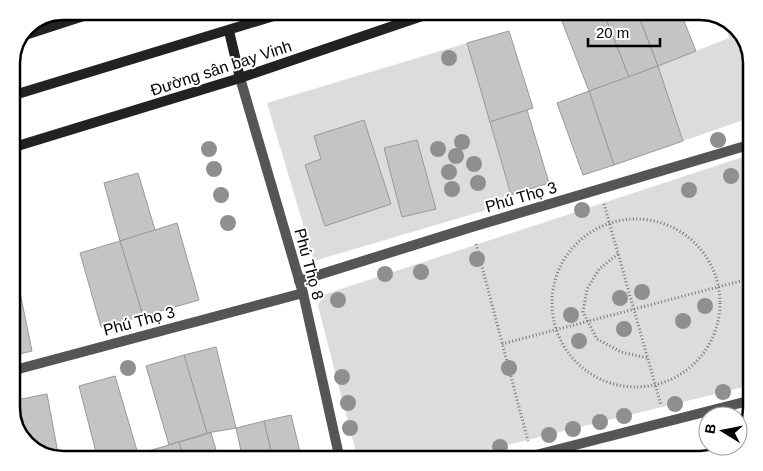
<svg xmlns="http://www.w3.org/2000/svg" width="763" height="471" font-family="Helvetica,sans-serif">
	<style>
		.green { fill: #dcdcdc }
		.building { fill: #c4c4c4; stroke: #999 }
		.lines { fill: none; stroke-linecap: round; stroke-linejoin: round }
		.path { stroke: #777; stroke-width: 3; stroke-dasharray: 1 2.5; stroke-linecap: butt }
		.minor { stroke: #555; stroke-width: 10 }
		.secondary { stroke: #222; stroke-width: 10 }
		.tree { fill: #8f8f8f }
		.labels { text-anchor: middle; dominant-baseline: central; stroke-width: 4; stroke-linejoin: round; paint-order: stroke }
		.street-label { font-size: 16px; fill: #000; stroke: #fff }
		.rim { fill: none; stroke: #000; stroke-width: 2.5 }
	</style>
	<rect width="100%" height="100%" fill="#fff"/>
	<g class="green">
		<polygon points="723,18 728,20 752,60 752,117 683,141 658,66 729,38"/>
		<polygon points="467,43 513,202 314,261 267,103"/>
		<polygon points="752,154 752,385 446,460 358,460 318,306 323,295"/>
	</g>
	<g class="building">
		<polygon points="558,11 603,11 629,77 589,91"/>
		<polygon points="603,11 637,11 658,66 629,77"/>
		<polygon points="637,11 680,11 696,51 658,66"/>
		<polygon points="509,31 533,108 490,122 467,43"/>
		<polygon points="658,66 683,141 614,165 589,91"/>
		<polygon points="589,91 614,165 583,175 557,103"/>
		<polygon points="527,110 549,183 511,195 490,122"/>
		<polygon points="364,120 391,204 325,226 305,165 321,159 314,136"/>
		<polygon points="417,140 436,209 402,217 384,148"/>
		<polygon points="138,173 155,230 120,241 104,183"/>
		<polygon points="177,223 199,300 143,316 120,241"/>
		<polygon points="120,241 143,316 101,327 80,253"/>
		<polygon points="16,273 32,351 11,356 11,274"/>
		<polygon points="216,347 236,428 207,433 184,355"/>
		<polygon points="184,355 207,433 169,445 146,366"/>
		<polygon points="115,376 138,454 113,460 98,460 79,386"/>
		<polygon points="47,394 59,459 35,451 11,411 11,401"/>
		<polygon points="291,415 302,460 273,460 264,421"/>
		<polygon points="264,421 273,460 243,460 236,428"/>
		<polygon points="211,433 219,460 184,460 179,442"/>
		<polygon points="179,442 184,460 140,460 138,454"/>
	</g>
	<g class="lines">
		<g class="path">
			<polyline points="604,204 661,405"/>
			<circle cx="636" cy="303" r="84"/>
			<polyline points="476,244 528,441"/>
			<polyline points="618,254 599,269 587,289 583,312 597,339 621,352 648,358"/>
			<polyline points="502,344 752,278"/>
		</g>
		<g class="minor">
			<polyline points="240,78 303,293 340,460"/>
			<polyline points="299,281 472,227 752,144"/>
			<polyline points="11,371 303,293"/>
			<polyline points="516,460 752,400"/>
		</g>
		<g class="secondary">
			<polyline points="229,31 240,78"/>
			<polyline points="22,36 99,11"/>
			<polyline points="11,96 290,11"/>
			<polyline points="11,148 240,78 437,11"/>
		</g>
	</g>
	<g class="tree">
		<circle cx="449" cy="58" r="8"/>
		<circle cx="718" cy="140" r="8"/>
		<circle cx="462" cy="142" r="8"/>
		<circle cx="209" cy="149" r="8"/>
		<circle cx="438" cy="149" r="8"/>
		<circle cx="456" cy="156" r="8"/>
		<circle cx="474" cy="164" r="8"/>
		<circle cx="214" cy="169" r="8"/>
		<circle cx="449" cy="172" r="8"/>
		<circle cx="731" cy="176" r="8"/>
		<circle cx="478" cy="183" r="8"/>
		<circle cx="452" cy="189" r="8"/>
		<circle cx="689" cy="190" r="8"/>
		<circle cx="221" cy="195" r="8"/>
		<circle cx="582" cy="210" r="8"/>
		<circle cx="228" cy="223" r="8"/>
		<circle cx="477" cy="259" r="8"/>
		<circle cx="421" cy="272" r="8"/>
		<circle cx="385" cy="274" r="8"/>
		<circle cx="642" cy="292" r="8"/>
		<circle cx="620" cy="298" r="8"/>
		<circle cx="338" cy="300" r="8"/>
		<circle cx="705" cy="306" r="8"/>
		<circle cx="571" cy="315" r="8"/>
		<circle cx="683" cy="321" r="8"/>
		<circle cx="624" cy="329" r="8"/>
		<circle cx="579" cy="341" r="8"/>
		<circle cx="128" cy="368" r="8"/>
		<circle cx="509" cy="368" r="8"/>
		<circle cx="342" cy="377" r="8"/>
		<circle cx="723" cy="392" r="8"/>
		<circle cx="348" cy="403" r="8"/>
		<circle cx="675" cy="404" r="8"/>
		<circle cx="624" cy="416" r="8"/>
		<circle cx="600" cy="422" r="8"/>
		<circle cx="350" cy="428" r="8"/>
		<circle cx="573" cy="429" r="8"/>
		<circle cx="549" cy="435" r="8"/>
		<circle cx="500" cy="447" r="8"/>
	</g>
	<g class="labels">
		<g class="street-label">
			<text transform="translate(221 68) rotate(-18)">Đường sân bay Vinh</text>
			<text transform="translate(521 197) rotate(-16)">Phú Thọ 3</text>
			<text transform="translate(309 264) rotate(75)">Phú Thọ 8</text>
			<text transform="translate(139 321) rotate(-15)">Phú Thọ 3</text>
		</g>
	</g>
	<path d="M0 0H763V471H0ZM63 20H700A43 43 0 0 1 743 63V408A43 43 0 0 1 700 451H63A43 43 0 0 1 20 408V63A43 43 0 0 1 63 20Z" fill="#fff" fill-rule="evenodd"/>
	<path class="rim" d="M63 20H700A43 43 0 0 1 743 63V408A43 43 0 0 1 700 451H63A43 43 0 0 1 20 408V63A43 43 0 0 1 63 20Z"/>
	<g transform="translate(723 431) rotate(280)"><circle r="24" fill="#ffffff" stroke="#999999"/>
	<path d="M0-4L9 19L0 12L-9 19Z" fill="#000000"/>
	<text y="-8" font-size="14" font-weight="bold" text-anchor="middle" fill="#000000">B</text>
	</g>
	<path d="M588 38v8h72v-8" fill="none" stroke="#000000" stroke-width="2.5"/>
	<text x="596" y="38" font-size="15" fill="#000000" stroke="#ffffff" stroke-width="4" paint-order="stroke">20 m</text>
</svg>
